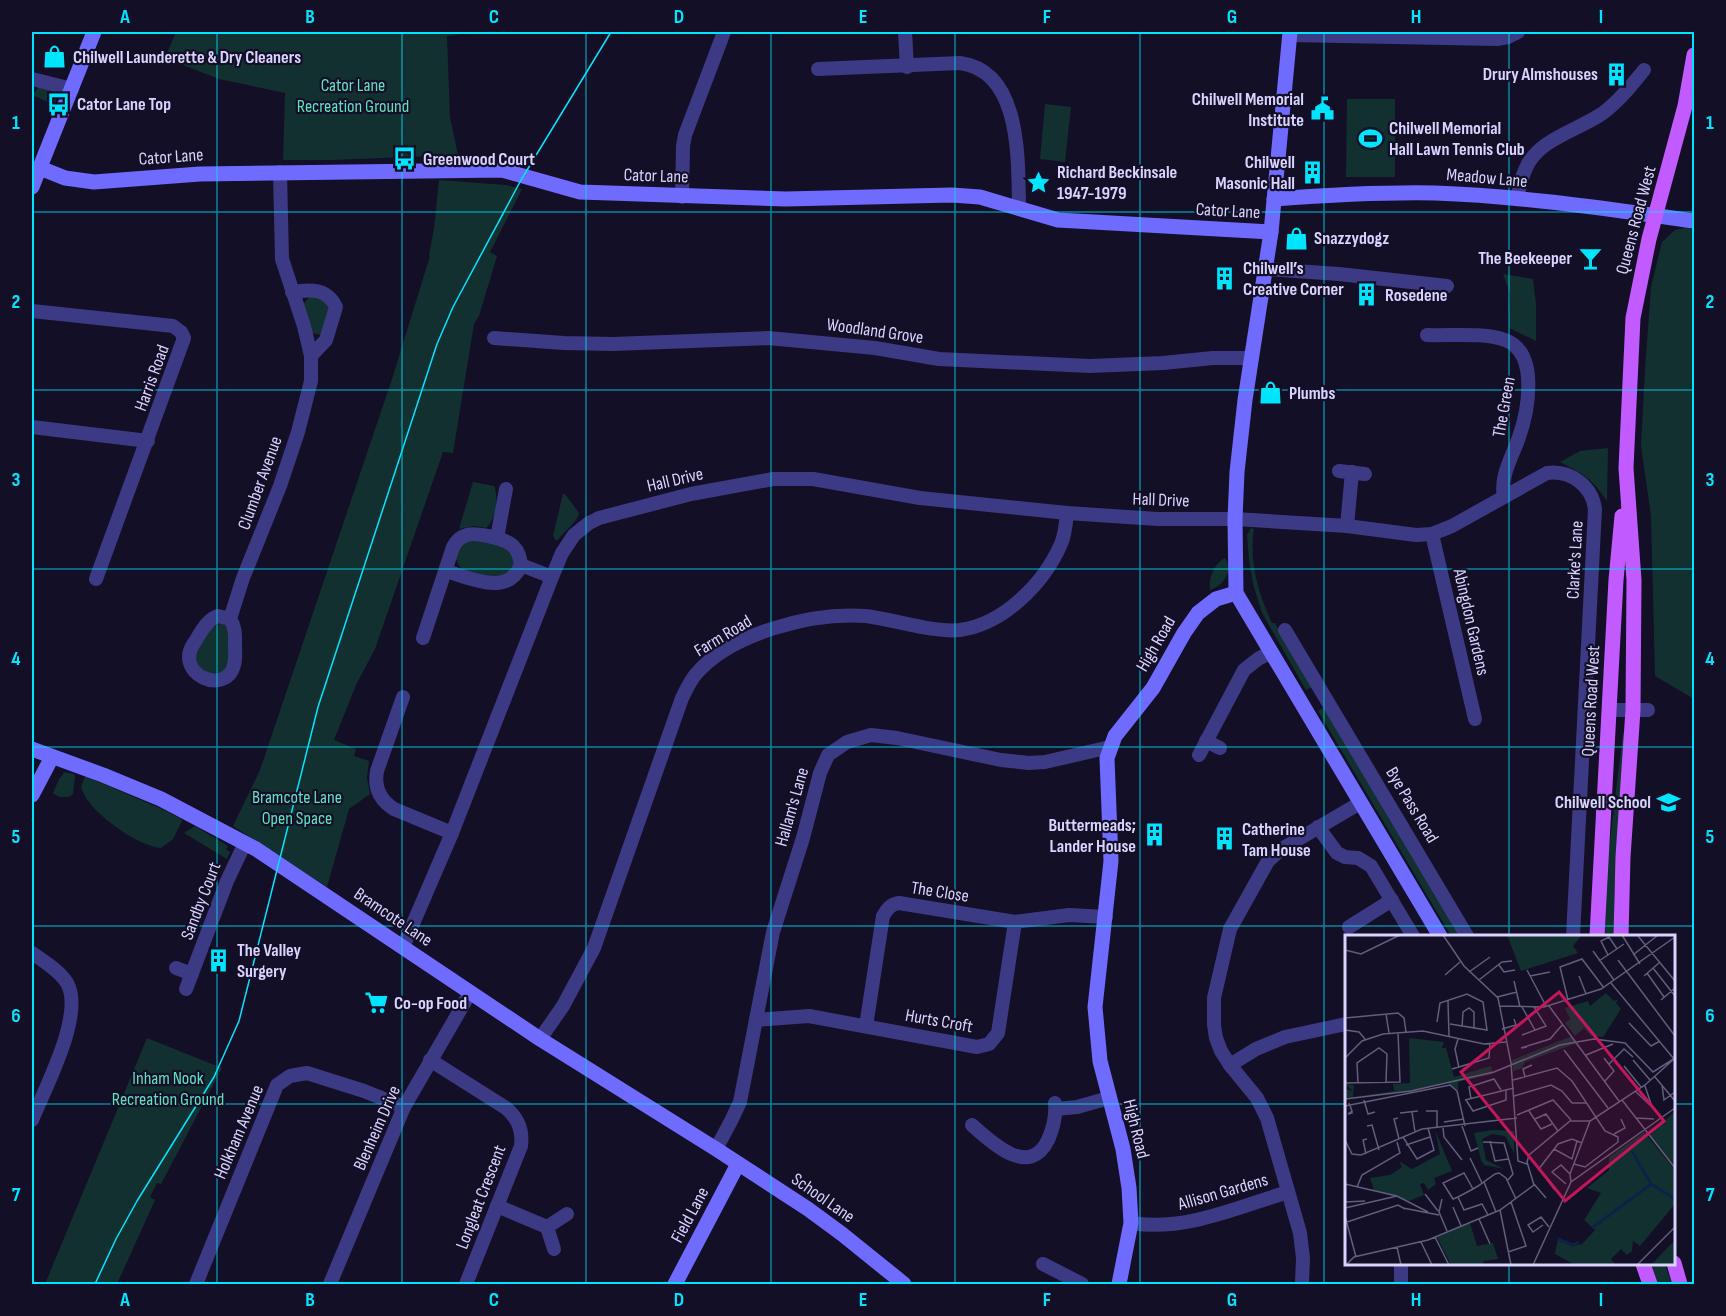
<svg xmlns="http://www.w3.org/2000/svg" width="1726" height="1316" font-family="'Sofia Sans Condensed',sans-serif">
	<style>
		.green { fill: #12302f }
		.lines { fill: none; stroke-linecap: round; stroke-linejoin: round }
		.street { stroke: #3d3a85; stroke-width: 14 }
		.secondary { stroke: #6f6bff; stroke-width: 15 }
		.primary { stroke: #c25bff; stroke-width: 15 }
		.tram { stroke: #00e5ff; stroke-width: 1.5 }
		.grid { fill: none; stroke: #00e5ff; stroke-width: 1.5; stroke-opacity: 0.55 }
		.labels { text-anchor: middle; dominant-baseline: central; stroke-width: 4.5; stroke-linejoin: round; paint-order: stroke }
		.poi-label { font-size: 18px; font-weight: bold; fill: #d9d4ff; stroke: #130f26; text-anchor: start }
		.park-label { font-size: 18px; fill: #5fe0c0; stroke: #130f26 }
		.street-label { font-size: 18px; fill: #d9d4ff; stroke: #130f26 }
		.inset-river { fill: none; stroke: #0c2248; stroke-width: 3 }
		.inset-road { fill: none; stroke: #625e7d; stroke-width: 1.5 }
		.view { fill: #c2185b; fill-opacity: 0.15; stroke: #c2185b; stroke-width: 3 }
		.inset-edge { fill: none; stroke: #d9d4ff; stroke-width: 3 }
		.neatline { fill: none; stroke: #00e5ff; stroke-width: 2 }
		.grid-label { font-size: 20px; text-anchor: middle; font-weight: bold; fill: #00e5ff }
	</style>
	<rect width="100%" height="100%" fill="#130f26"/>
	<g class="green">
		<polygon points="176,32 475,32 447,36 450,117 458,155 332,160 283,160 285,93 219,79 165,58"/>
		<polygon points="39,87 51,88 57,97 54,105 32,95"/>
		<polygon points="1347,99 1395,99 1395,177 1346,177"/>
		<polygon points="1045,104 1071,107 1065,162 1040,159"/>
		<polygon points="439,180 506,185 522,189 490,252 497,256 479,316 474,324 453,453 443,452 375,649 356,685 334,740 356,749 354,756 369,761 367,778 370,794 349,809 327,887 233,826 260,770 392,379 430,256 429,255 434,228"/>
		<polygon points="1685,228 1694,229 1694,699 1655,676 1651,516 1641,446 1645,369 1651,287 1662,242 1675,230"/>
		<polygon points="1503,274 1533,279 1536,304 1536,341 1509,328 1510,293"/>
		<polygon points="314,296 325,302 329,307 321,335 312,333 302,306 309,297"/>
		<path d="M1608,448l-1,53c-17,-24 -22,-26 -47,-39l20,-11z"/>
		<path d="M473,482l21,4c5,12 2,34 -8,42l-12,-2 -15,3z"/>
		<path d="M563,494h2l14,19c-2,10 -15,18 -21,27h-3l-2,-5z"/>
		<path d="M1251,528l3,1c-5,33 4,64 18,94h3l37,64 -6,3 -44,-77 -9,-29 -4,-24 -2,-25z"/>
		<path d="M474,539c22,5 38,2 41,28l-19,14 -35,-12 -6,-12 7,-15z"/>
		<path d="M1225,558c9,13 -1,27 -15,32 -2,-12 4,-26 15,-32z"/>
		<path d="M222,623l7,5 1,31 -7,13c-11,3 -18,1 -26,-7l-2,-12 17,-25z"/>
		<polygon points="1324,707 1460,936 1451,936 1318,711"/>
		<polygon points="1626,730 1614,895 1614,936 1603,936 1608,857 1623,733"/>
		<path d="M65,772l9,2 1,3 -2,17c-5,5 -15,4 -20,-1l6,-14z"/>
		<path d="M85,776l77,33 19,10 1,2 -9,18 -12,9c-24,-2 -74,-37 -80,-61z"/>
		<polygon points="195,826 228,846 226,849 230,852 227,859 184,833"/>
		<polygon points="147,1038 222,1068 161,1184 157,1183 150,1197 155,1200 117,1284 45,1284"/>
		<polygon points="1651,1264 1665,1264 1672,1284 1657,1284"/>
	</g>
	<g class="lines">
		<g class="street">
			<polyline points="905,32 907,67"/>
			<polyline points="1290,35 1497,39 1508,37 1518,32"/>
			<path d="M818,69l142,-6c62,8 58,98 59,146"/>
			<polyline points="32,79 72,89"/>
			<polyline points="682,197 683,146 685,135 724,32"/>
			<path d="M1517,199c2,-10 4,-21 9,-31 12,-29 53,-38 77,-55 16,-12 29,-28 41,-43"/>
			<polyline points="1265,269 1339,274 1447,286"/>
			<path d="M292,292c18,-3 35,-4 44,15l-10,33 -15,16"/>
			<polyline points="32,311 173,326 181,332 184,338 96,579"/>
			<path d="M1427,335c22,1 57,-3 78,5 35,13 23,73 13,100 -7,19 -18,37 -14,57"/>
			<polyline points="494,338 564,343 613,344 768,338 875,348 939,359 1090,366 1163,363 1213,358 1251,358"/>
			<polyline points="32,427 148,441"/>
			<polyline points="1339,471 1365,474"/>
			<polyline points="1347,526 1352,472"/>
			<polyline points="1432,534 1475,719"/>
			<polyline points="497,538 506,489"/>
			<path d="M446,571c24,7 62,26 75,-6l31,12"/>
			<path d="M230,619l-12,-3c-11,3 -18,18 -24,27 -21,31 32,54 40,22 2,-6 1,-13 1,-19 0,-10 1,-18 -5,-27l13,-41 37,-92 18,-54 13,-51v-25l-7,-30 -22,-67 -2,-87"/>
			<polyline points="1285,630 1467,936"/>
			<path d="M423,638l30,-91c3,-6 7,-10 14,-12 9,-3 41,4 47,12 5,5 6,11 7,18"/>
			<path d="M403,697l-26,74c-3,16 3,29 17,38l58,24"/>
			<polyline points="1609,710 1648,710"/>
			<polyline points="1206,741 1220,748"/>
			<polyline points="1199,755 1244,670 1258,659 1271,652"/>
			<polyline points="1318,827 1337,853 1345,857 1358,858 1371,866 1413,936"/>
			<polyline points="1349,927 1392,900"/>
			<path d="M403,947l49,-114 100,-256 10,-24 12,-18 15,-12 10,-5 92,-24 82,-15h40l107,19 147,15 91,6h77l112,7 69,9 16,-1 20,-8 95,-53c24,-3 45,13 48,36l-22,427"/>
			<path d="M32,953c11,8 27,17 35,30 18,31 -22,105 -35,137"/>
			<polyline points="176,968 192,974"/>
			<polyline points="186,989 227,881 245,843"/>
			<polyline points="756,1020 809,1016 977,1047 989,1044 998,1033 1015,922"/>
			<path d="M866,1026l17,-110c4,-7 8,-12 16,-13l116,19 54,-7 37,2"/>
			<path d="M540,1039l23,-33 31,-58 88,-250c4,-8 8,-17 14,-24 35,-41 117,-62 169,-58 28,3 67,17 95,14 44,-6 84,-47 101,-86 4,-9 5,-21 6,-31"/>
			<path d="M430,1060l76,48c12,10 17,23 15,38l-55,138"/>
			<polyline points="1230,1065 1256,1049 1285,1037 1346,1024"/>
			<polyline points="1056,1109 1077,1107 1109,1098"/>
			<path d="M972,1125c19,17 57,54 76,15 5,-11 8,-25 7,-37"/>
			<polyline points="716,1149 731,1121 740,1102 773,932 803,838 820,773 828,755 847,742 871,735 897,738 1001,760 1029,763 1045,762 1110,747"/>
			<polyline points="497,1206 547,1227"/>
			<path d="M1131,1223c54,9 107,-16 157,-31"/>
			<polyline points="554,1249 547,1227 567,1214"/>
			<polyline points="1043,1264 1082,1284"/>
			<polyline points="1401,1264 1401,1284"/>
			<polyline points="196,1284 277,1085 290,1076 307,1073 364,1091 404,1107"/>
			<polyline points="330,1284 404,1107 470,993"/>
			<polyline points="1302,1284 1303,1258 1300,1233 1267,1118 1257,1098 1230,1065 1221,1051 1216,1038 1214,1025 1214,998 1230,929 1268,861 1280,850 1360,803"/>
		</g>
		<g class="secondary">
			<polyline points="1290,32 1271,232 1245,400 1237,472 1235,519 1236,593 1440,936"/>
			<polyline points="40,168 65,178 94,182 200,174 502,170 580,192 786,199 952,195 980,197 1058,220 1271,232"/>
			<polyline points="32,187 94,32"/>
			<path d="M1274,199c54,-4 107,-7 161,-6 87,3 173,16 259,28"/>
			<polyline points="32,749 103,775 161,799 256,849 540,1039 716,1149 808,1209 842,1234 904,1284"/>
			<polyline points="32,795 52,757"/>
			<polyline points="675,1284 738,1164"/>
			<polyline points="1119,1284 1131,1223 1129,1188 1123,1149 1100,1061 1095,1007 1111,861 1107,758 1115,736 1153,688 1184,633 1198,613 1216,599 1236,593"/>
		</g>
		<g class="primary">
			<polyline points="1597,936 1616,580 1622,516"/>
			<polyline points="1621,936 1623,857 1633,710 1634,580 1626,468 1633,318 1649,239 1685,106 1694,55"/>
			<polyline points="1674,1263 1680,1284"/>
			<polyline points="1643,1264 1650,1284"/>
		</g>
		<polyline class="tram" points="95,1284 116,1239 137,1201 214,1077 239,1021 318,707 437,344 453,307 521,180 611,32"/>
	</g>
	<path class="grid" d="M217,32v1252M402,32v1252M586,32v1252M771,32v1252M955,32v1252M1140,32v1252M1324,32v1252M1509,32v904M32,212h1662M32,390h1662M32,569h1662M32,747h1662M32,926h1662M32,1104h1314M1674,1104h20M1509,1264v20"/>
	<defs>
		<symbol id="shop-bare" viewBox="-9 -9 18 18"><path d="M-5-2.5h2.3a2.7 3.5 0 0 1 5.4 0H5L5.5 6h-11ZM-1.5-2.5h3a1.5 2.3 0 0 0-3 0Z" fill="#00e5ff" stroke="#130f26" stroke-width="2.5" paint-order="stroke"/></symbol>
		<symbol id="building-bare" viewBox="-9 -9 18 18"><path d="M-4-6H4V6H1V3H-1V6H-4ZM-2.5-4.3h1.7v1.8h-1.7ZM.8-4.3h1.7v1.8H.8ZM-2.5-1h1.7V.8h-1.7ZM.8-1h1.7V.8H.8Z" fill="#00e5ff" stroke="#130f26" stroke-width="2.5" paint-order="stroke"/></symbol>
		<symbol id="bus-bare" viewBox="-9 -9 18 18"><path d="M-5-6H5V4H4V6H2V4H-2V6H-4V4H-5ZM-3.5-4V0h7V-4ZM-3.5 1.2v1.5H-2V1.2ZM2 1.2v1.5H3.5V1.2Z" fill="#00e5ff" stroke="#130f26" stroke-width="2.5" paint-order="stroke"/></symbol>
		<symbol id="civic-bare" viewBox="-9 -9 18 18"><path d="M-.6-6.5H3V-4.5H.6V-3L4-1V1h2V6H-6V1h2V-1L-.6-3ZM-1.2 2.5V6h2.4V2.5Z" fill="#00e5ff" stroke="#130f26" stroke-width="2.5" paint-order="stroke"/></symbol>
		<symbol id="stadium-bare" viewBox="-9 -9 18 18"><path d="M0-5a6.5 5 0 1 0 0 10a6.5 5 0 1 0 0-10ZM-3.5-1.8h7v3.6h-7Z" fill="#00e5ff" stroke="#130f26" stroke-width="2.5" paint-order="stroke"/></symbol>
		<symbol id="sight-bare" viewBox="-9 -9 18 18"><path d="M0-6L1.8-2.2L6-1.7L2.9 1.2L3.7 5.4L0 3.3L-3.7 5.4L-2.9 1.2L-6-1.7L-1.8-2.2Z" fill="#00e5ff" stroke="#130f26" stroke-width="2.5" paint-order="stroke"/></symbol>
		<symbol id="bar-bare" viewBox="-9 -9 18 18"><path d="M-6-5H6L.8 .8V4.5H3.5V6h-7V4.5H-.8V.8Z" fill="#00e5ff" stroke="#130f26" stroke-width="2.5" paint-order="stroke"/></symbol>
		<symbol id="school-bare" viewBox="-9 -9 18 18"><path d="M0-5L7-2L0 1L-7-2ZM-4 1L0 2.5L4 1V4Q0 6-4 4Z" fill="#00e5ff" stroke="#130f26" stroke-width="2.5" paint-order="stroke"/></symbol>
		<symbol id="supermarket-bare" viewBox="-9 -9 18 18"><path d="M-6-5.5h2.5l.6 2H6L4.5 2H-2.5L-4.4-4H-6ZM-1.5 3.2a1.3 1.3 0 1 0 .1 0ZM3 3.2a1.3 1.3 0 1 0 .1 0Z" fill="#00e5ff" stroke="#130f26" stroke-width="2.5" paint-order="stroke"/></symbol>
	</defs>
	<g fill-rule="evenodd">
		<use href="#shop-bare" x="38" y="40" width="33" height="33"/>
		<use href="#building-bare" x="1600" y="58" width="33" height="33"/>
		<use href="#bus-bare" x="42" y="88" width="33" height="33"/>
		<use href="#civic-bare" x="1306" y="92" width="33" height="33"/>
		<use href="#stadium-bare" x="1354" y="122" width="33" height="33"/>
		<use href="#bus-bare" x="388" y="142" width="33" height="33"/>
		<use href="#building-bare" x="1296" y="156" width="33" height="33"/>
		<use href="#sight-bare" x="1022" y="166" width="33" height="33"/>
		<use href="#shop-bare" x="1280" y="222" width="33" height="33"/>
		<use href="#bar-bare" x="1574" y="242" width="33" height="33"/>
		<use href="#building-bare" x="1208" y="262" width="33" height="33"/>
		<use href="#building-bare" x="1350" y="278" width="33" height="33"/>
		<use href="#shop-bare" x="1254" y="376" width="33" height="33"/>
		<use href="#school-bare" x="1652" y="786" width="33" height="33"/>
		<use href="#building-bare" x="1138" y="818" width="33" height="33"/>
		<use href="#building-bare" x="1208" y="822" width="33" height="33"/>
		<use href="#building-bare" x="202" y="944" width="33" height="33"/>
		<use href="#supermarket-bare" x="360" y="986" width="33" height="33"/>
	</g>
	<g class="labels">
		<g class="poi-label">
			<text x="73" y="57">Chilwell Launderette &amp; Dry Cleaners</text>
			<text x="1598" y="74" text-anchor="end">Drury Almshouses</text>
			<text x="1304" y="99" text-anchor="end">Chilwell Memorial<tspan x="1304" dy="21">Institute</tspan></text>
			<text x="77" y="104">Cator Lane Top</text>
			<text x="1389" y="128">Chilwell Memorial<tspan x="1389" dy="21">Hall Lawn Tennis Club</tspan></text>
			<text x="423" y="159">Greenwood Court</text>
			<text x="1295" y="162" text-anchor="end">Chilwell<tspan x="1295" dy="21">Masonic Hall</tspan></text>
			<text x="1057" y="172">Richard Beckinsale<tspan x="1057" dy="21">1947-1979</tspan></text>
			<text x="1314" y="238">Snazzydogz</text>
			<text x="1572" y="258" text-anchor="end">The Beekeeper</text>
			<text x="1243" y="268">Chilwell’s<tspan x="1243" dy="21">Creative Corner</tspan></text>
			<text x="1385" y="295">Rosedene</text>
			<text x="1289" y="393">Plumbs</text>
			<text x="1651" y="802" text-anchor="end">Chilwell School</text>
			<text x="1136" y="825" text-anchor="end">Buttermeads;<tspan x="1136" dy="21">Lander House</tspan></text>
			<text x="1242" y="829">Catherine<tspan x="1242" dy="21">Tam House</tspan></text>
			<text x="237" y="950">The Valley<tspan x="237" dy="21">Surgery</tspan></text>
			<text x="394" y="1003">Co-op Food</text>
		</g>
		<g class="park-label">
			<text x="353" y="85">Cator Lane<tspan x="353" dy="21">Recreation Ground</tspan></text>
			<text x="297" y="797">Bramcote Lane<tspan x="297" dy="21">Open Space</tspan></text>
			<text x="168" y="1078">Inham Nook<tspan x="168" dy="21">Recreation Ground</tspan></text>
		</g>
		<g class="street-label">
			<text transform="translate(171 157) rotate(-4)">Cator Lane</text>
			<text transform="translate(656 176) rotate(2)">Cator Lane</text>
			<text transform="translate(1487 178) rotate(5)">Meadow Lane</text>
			<text transform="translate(1228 211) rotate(3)">Cator Lane</text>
			<text transform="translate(1636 220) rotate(-75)">Queens Road West</text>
			<text transform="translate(875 331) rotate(8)">Woodland Grove</text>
			<text transform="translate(152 378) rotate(-70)">Harris Road</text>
			<text transform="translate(1504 407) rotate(-80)">The Green</text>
			<text transform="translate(675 480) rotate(-13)">Hall Drive</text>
			<text transform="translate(260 483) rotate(-70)">Clumber Avenue</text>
			<text transform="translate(1161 500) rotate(2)">Hall Drive</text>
			<text transform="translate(1575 560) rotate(-87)">Clarke's Lane</text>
			<text transform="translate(1471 622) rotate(77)">Abingdon Gardens</text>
			<text transform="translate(723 636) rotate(-31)">Farm Road</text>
			<text transform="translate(1156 644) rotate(-60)">High Road</text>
			<text transform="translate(1591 701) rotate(-87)">Queens Road West</text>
			<text transform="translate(1412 805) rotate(59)">Bye Pass Road</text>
			<text transform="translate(792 807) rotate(-74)">Hallam's Lane</text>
			<text transform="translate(940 892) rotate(9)">The Close</text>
			<text transform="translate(201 901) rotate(-69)">Sandby Court</text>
			<text transform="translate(393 917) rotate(34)">Bramcote Lane</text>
			<text transform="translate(939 1021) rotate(10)">Hurts Croft</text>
			<text transform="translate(377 1128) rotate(-66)">Blenheim Drive</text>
			<text transform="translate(1136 1129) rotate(76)">High Road</text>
			<text transform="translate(239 1132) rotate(-67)">Holkham Avenue</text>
			<text transform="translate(1223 1192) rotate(-16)">Allison Gardens</text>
			<text transform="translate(481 1197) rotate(-69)">Longleat Crescent</text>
			<text transform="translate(823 1198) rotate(35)">School Lane</text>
			<text transform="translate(690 1215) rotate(-62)">Field Lane</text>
		</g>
	</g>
	<g transform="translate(1345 935)">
		<rect width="330" height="330" fill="#130f26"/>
		<path d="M162,0h75l-9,11 5,7 -57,18zM261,58l8,8 4,-2 -2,4 5,6 -18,28 -12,-1 -7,-8 -9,8 -10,-13 5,-4 -5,-11 23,-7 2,5zM227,101l5,7 -52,19 -3,6 -9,3 -1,-11zM64,103l35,4 -2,6h4l8,29 37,-11 2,8 -35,8v8l-12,-8 -28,8 -73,8v-9l8,2 -8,-7 9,1 -1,12 41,-6 -1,-7 17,-1zM330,176v55l-26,-30zM90,195l17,41 -18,7 2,6 -8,6 -4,-7 -4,1 4,11 -15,6 -35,-11 -4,-12 20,-3 12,-8 -3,-6 13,8 28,-15zM148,195l21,1v22l-9,-17 -13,-2 -10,5 4,21 18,9 -20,-4 -3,-5 -7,-27zM299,197l31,38v34l-35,42 -7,-5 -1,10 -5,4 -6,-6 -10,10 5,6h-41l-20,-11 3,-16 15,8 9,-2 13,-14 -11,-10 17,-27 -14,-5 22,-18v-13zM125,288l7,23 16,-3 5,16 -15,2 1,4h-33l-14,-28zM330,306v24h-24l19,-20z" fill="#12302f"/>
		<path class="inset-river" d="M287,216l19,33 24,15M247,293l59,-44M213,304l15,6 6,-3"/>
		<path class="inset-road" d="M98,0l21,31 34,32 13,65 7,98 9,3M277,0l18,29M293,1l37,45M0,15l16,4 39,-19M248,16l21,29M263,20l-7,-14 8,-4 8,12M288,20l25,-20M273,25l57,76M254,26l25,-17M154,30l5,7 11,-2M308,33l22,28M182,35l19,36M124,37l21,-15M302,38l17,24M100,40l15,-13M185,41l20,-4M234,41l7,18M299,41l16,-14M134,45l23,-18 10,-1M169,46l6,26M266,48l63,76M152,62l20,-5M223,65l-8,-33 22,-8 22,29M316,65l14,-12M103,66l1,35M154,71l45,1 57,-18 74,-52M204,71l70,95M177,72l13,23M41,79l3,19M0,83l53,-5 6,5 2,14M92,87l3,-19 27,-9 16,8 4,28 -37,-6M284,88l22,23 9,-5M117,92l1,-15 6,-4 5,4v17M157,94l14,-4 -2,-6M0,95l14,2 6,7M177,100l24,-9 -12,-19M113,104l-3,10 4,19M182,112l-6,1 29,-9 13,-15M219,115l44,58M241,120l27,-11M0,123l17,-17 21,-7 40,-3 61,13 22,-2M259,123l10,13 -9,10M288,125l17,20M264,129l15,-15 9,8M279,131l17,21M107,134l37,-11 1,-14M180,142l-2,-8 9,-4M310,142l20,24M168,145l44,-12 15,13 33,50 13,6v5l-33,25 -11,-3M0,148l55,-1 -2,-50M13,148l-1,-20 22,-15 8,6 -1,28M317,150l2,15 11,-8M290,156l17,16 -7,-21M169,161l37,-11 11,6 10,12h14M0,164l66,-8 83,-19 66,-27 34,-6 31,4 28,29 22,-14M126,164l-2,-12 25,-8 7,11M19,165l4,14 7,-2M120,165l49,-12M121,165l7,11 33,-11v-11M277,165l53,68M4,168l3,8v2l-4,1 4,-3M0,171l105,-21 7,6 8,35M81,176h11v17M184,176l12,18 11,-5M67,177l3,20M55,178l18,-2M172,180l36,-15 18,20M53,183l-4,1 5,20M291,183l18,1M190,184l11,-5 12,17M99,187l20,-3M22,191l5,-1 7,25M117,191l9,25 7,-3M98,193l1,9 18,23M269,199l11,-6 -4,-9M58,202l14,22 17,-9 -6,-22M0,205l7,14 9,1 61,-26 95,-11M145,206l5,20 13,-2M138,207l21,1 9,31 -5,6M61,210l24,-8M209,214l18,10 5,-18M21,219l-3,-14 4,-1M125,223l12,25M194,234l16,21M193,235l20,-26 14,-5 10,4M139,247l12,30M226,247l-1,-8 20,-53 55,-36 30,-27M0,249l52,12M189,249l12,14M221,249l-14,-12 9,-7 9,9M12,252l5,-12 38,-22 -3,-11M128,254l-9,-16 -21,10 10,16 5,-2 15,-8 5,-3 17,-12 4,-1 7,5 10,21M80,259l13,17M113,262l6,13 18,-6 6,11M97,264l-3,13 8,19M0,267l20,-1M108,272l8,19M0,273l52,-12 31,16M58,273l36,7M155,275l11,55M0,281l11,41M134,284l11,25M2,287l51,-17 7,4M198,290l-10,7 -5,-7 13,-8 8,10M90,302l14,28M76,307l11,23M52,312l4,18M163,317l18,-6 -15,-44M1,330l8,-8 74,-17 72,-30 34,-25 -7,-23 2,-7 41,-34h20M188,330l38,-83 104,-74M292,330l38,-38"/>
		<path class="view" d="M214,57l105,129 -99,80 -104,-129z"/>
		<rect width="330" height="330" class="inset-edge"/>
	</g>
	<rect width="1726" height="1316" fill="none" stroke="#130f26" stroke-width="66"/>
	<rect x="33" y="33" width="1660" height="1250" class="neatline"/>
	<g class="grid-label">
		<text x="125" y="23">A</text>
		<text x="310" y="23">B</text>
		<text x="494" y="23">C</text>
		<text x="679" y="23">D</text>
		<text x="863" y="23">E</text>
		<text x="1047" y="23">F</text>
		<text x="1232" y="23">G</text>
		<text x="1416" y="23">H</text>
		<text x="1601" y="23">I</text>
		<text x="16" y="129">1</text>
		<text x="1710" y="129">1</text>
		<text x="16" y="308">2</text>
		<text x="1710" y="308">2</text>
		<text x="16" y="486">3</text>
		<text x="1710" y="486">3</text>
		<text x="16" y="665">4</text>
		<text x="1710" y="665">4</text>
		<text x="16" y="843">5</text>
		<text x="1710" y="843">5</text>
		<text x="16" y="1022">6</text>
		<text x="1710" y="1022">6</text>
		<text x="16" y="1201">7</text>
		<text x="1710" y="1201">7</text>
		<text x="125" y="1306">A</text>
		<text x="310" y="1306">B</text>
		<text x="494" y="1306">C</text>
		<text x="679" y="1306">D</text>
		<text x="863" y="1306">E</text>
		<text x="1047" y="1306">F</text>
		<text x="1232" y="1306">G</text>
		<text x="1416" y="1306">H</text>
		<text x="1601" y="1306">I</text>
	</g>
</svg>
